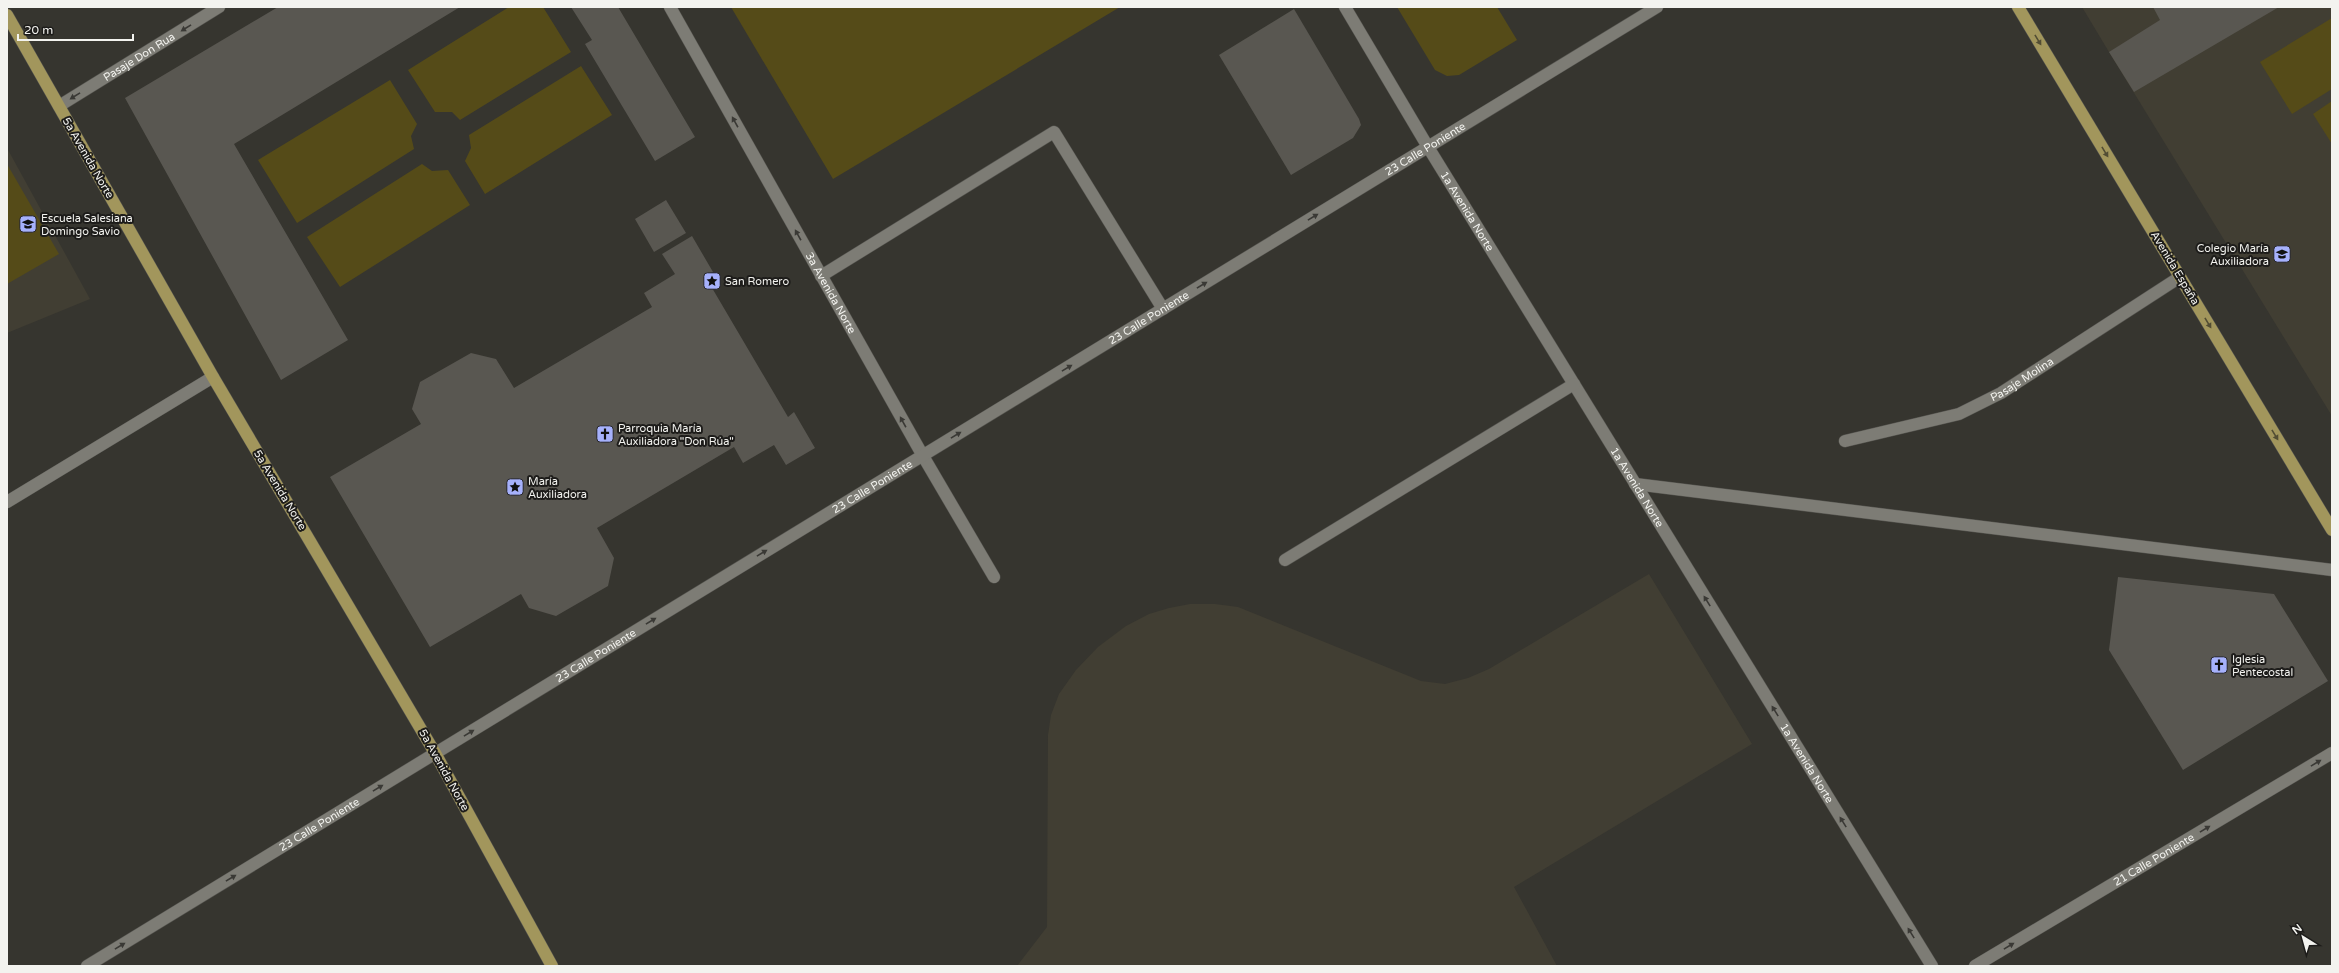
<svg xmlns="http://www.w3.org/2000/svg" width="2339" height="973" font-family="'Varela Round',sans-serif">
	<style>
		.built { fill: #413e33 }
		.green { fill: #554b18 }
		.building { fill: #595751 }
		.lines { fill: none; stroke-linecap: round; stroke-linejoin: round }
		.minor-casing { stroke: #55544f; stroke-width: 13 }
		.major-casing { stroke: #55544f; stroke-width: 13 }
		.minor { stroke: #7d7c75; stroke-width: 12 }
		.major { stroke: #a2965c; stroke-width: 12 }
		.oneway { fill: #3a3935 }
		.oneway2 { fill: #524d34 }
		.labels { text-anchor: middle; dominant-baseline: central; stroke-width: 4; stroke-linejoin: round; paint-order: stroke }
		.street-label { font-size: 11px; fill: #f3f3ef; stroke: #1d1c1a }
		.poi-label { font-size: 11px; fill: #f3f3ef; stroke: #1d1c1a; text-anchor: start }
	</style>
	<rect width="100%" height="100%" fill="#36352f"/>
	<g class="built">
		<polygon points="2082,7 2332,7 2332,416 2109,52"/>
		<polygon points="7,148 90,299 7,333"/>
		<polygon points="1649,574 1752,744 1514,887 1557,966 1017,966 1047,927 1048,735 1051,715 1059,694 1076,670 1098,647 1126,626 1149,614 1169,608 1190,604 1215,604 1238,607 1421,681 1445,684 1468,678 1489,669"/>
	</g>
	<g class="green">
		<polygon points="509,7 543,7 571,52 460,120 452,112 435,112 408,70"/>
		<polygon points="731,7 1120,7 833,179"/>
		<polygon points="1397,7 1497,7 1517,40 1459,75 1447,76 1435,70"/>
		<polygon points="2332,18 2332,89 2292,114 2260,62"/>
		<polygon points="581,66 612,115 485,194 465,161 471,148 469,135"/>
		<polygon points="390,80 417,124 411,136 414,149 297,223 258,160"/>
		<polygon points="2332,101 2332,144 2313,114"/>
		<polygon points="7,164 59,254 7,284"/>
		<polygon points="422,164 432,171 448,170 470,205 340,287 307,237"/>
	</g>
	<g class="building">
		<polygon points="278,7 460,7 234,144 348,340 281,380 125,98"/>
		<polygon points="571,7 618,7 695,137 655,161 585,44 592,40"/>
		<polygon points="2153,7 2279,7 2134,92 2109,52 2160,20"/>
		<polygon points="1294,9 1359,119 1361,125 1353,138 1291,175 1219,55"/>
		<polygon points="666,200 686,233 654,252 635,219"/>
		<polygon points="692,236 713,272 705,276 788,417 794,412 815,448 786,465 774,445 743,463 734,447 597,528 614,558 608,586 556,616 529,608 521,594 430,647 330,477 421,424 412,409 420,382 471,353 496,359 514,388 652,307 644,293 675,274 662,254"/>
		<polygon points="2118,577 2274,594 2328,681 2183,770 2109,650"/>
	</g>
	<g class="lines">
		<defs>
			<g id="minor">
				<path id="s1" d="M670,7l253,449 71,121"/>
				<path id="s2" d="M1345,7l83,140 504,819"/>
				<path id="s3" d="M59,106l160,-99"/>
				<polyline points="821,276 1054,132 1163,309"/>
				<path id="s4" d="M1845,441l114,-27 42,-21 179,-116"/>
				<polyline points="1635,484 2332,570"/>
				<polyline points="7,502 213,377"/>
				<polyline points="1285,560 1574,384"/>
				<path id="s5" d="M87,966l1570,-959"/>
				<path id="s6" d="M1975,966l357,-213"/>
			</g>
			<g id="major">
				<polyline points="2018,7 2332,530"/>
				<polyline points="7,15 213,377 435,753 552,966"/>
			</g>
		</defs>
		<use href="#minor" class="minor-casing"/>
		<use href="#major" class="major-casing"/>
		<use href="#minor" class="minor"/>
		<use href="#major" class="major"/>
	</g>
	<defs><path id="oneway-solid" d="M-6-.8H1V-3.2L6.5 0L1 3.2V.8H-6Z"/></defs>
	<g class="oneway">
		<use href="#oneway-solid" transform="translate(186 28) rotate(148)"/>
		<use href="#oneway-solid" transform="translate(75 96) rotate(148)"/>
		<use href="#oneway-solid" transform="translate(735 122) rotate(-119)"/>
		<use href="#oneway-solid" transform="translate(1313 217) rotate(-31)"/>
		<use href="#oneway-solid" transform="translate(798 235) rotate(-119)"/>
		<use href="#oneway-solid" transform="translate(1202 285) rotate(-31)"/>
		<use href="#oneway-solid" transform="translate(1067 368) rotate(-31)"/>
		<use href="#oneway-solid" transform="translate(903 422) rotate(-119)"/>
		<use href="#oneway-solid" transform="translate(956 435) rotate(-31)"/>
		<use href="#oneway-solid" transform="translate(762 553) rotate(-31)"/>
		<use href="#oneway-solid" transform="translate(1707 601) rotate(-122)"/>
		<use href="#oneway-solid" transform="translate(651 621) rotate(-31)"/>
		<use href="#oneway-solid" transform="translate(1775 711) rotate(-122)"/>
		<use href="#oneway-solid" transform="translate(469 733) rotate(-31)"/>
		<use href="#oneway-solid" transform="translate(2316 763) rotate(-31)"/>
		<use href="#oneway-solid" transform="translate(378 788) rotate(-31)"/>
		<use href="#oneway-solid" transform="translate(1843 822) rotate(-122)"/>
		<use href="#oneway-solid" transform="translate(2205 829) rotate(-31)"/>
		<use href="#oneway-solid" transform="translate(231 878) rotate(-31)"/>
		<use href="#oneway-solid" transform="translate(1911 933) rotate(-122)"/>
		<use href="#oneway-solid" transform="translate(120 946) rotate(-31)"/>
		<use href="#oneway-solid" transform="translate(2009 946) rotate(-31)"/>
	</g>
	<g class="oneway2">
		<use href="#oneway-solid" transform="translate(2038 40) rotate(59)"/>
		<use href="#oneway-solid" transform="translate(2105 152) rotate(59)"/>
		<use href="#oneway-solid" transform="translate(2208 323) rotate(59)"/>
		<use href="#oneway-solid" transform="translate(2275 435) rotate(59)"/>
	</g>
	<defs>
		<symbol id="school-square" viewBox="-11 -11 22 22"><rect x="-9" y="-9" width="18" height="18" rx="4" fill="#a6b1fc" stroke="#1d1c1a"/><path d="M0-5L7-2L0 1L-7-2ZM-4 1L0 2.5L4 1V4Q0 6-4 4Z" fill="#111"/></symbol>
		<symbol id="sight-square" viewBox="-11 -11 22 22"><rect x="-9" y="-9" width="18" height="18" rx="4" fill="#a6b1fc" stroke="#1d1c1a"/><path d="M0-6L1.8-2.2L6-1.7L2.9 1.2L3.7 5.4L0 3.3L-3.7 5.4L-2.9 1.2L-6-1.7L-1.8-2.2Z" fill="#111"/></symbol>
		<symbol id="church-square" viewBox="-11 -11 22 22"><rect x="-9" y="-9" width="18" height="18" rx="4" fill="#a6b1fc" stroke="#1d1c1a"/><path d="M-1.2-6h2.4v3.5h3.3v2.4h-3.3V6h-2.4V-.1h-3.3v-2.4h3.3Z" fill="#111"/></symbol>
	</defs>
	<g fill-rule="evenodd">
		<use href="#school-square" x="18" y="214" width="20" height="20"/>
		<use href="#school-square" x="2272" y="244" width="20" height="20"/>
		<use href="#sight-square" x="702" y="271" width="20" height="20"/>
		<use href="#church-square" x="595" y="424" width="20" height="20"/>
		<use href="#sight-square" x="505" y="477" width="20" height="20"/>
		<use href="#church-square" x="2209" y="655" width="20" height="20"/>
	</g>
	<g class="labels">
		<g class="street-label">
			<text stroke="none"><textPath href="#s3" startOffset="94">Pasaje Don Rua</textPath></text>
			<text stroke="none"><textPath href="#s5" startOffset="1568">23 Calle Poniente</textPath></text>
			<text transform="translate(88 158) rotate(60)">5a Avenida Norte</text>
			<text stroke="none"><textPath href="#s2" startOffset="238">1a Avenida Norte</textPath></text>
			<text transform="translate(2175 268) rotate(59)">Avenida España</text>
			<text stroke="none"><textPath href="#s1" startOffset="328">3a Avenida Norte</textPath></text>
			<text stroke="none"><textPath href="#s5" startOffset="1244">23 Calle Poniente</textPath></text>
			<text stroke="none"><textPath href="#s4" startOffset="189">Pasaje Molina</textPath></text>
			<text stroke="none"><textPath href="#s5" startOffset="920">23 Calle Poniente</textPath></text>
			<text stroke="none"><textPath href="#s2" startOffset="562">1a Avenida Norte</textPath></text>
			<text transform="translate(280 490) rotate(59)">5a Avenida Norte</text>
			<text stroke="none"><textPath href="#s5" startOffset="596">23 Calle Poniente</textPath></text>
			<text stroke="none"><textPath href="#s2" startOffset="886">1a Avenida Norte</textPath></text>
			<text transform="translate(444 770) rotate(61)">5a Avenida Norte</text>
			<text stroke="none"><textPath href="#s5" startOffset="272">23 Calle Poniente</textPath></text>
			<text stroke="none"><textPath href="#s6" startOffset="208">21 Calle Poniente</textPath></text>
		</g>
		<g class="poi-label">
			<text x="41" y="218">Escuela Salesiana<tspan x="41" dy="13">Domingo Savio</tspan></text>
			<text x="2269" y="248" text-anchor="end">Colegio María<tspan x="2269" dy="13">Auxiliadora</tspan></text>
			<text x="725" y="281">San Romero</text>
			<text x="618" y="428">Parroquia María<tspan x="618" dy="13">Auxiliadora "Don Rúa"</tspan></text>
			<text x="528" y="481">María<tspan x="528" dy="13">Auxiliadora</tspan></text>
			<text x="2232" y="659">Iglesia<tspan x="2232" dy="13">Pentecostal</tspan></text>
		</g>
	</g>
	<rect width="2339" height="973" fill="none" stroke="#f3f3ef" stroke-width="16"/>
	<g transform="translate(2303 937) rotate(323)" stroke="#1d1c1a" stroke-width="3" paint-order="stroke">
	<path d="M0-3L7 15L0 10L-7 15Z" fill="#f3f3ef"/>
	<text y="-6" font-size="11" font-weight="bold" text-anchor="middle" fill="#f3f3ef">N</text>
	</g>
	<path d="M18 34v6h115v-6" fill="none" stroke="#f3f3ef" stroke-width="2"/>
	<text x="24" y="34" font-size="12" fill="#f3f3ef" stroke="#1d1c1a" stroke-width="3" paint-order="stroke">20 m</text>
</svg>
